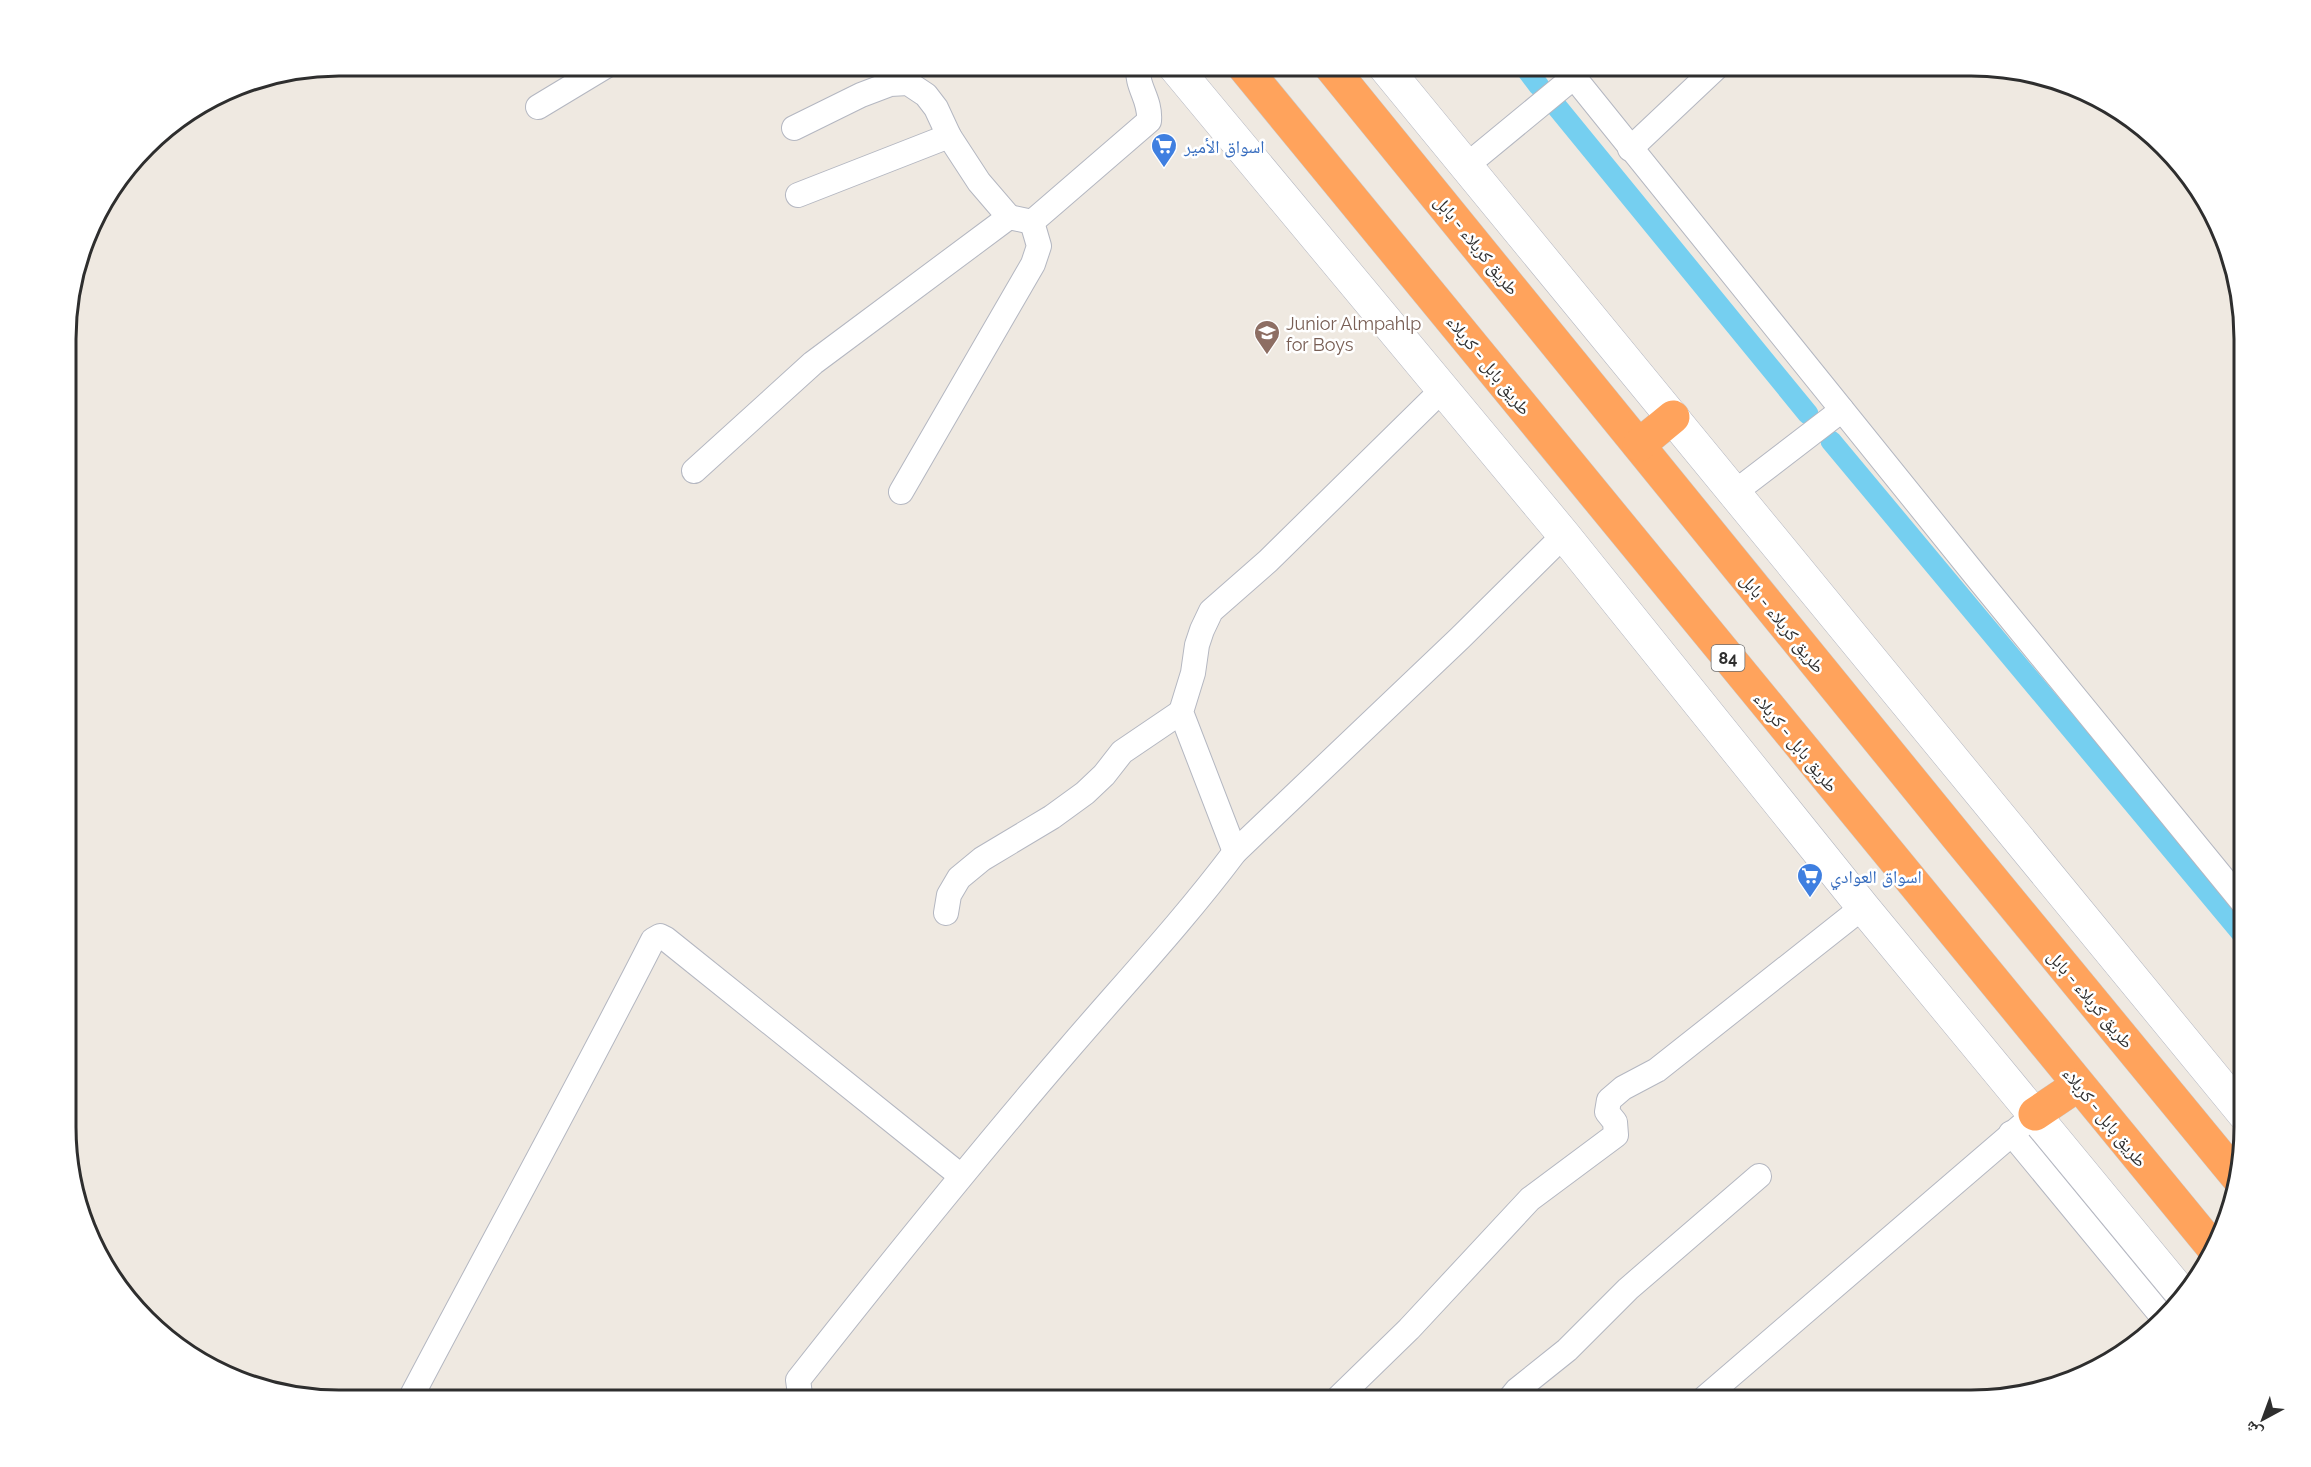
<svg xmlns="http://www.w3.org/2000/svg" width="2311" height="1467" font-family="Raleway,'Noto Naskh Arabic',sans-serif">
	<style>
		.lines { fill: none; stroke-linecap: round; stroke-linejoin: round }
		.canal { stroke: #75cff0; stroke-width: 21 }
		.street-casing { stroke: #b4b7c1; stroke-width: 26 }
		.secondary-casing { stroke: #b4b7c1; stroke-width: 34 }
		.highway-casing { stroke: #c9c9c9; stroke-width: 34 }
		.street { stroke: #fff; stroke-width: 24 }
		.secondary { stroke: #fff; stroke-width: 33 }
		.highway { stroke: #ffa35c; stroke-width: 33 }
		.labels { text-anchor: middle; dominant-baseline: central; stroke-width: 5; stroke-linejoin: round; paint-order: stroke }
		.shield { fill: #fff; stroke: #6d6d6d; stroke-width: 1.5 }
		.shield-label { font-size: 16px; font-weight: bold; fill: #2e2e2e }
		.shop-label { font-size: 18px; fill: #366cbe; stroke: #fff; text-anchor: start }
		.street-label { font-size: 18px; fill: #2e2e2e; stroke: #fff }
		.education-label { font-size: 18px; fill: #785e54; stroke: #fff; text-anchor: start }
		.rim { fill: none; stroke: #2e2e2e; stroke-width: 3 }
	</style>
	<rect width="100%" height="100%" fill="#efe9e1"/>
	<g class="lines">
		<g class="canal">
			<polyline points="1524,66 1539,86"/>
			<polyline points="1557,107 1808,414"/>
			<polyline points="1831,441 2244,936"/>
		</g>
		<defs>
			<g id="street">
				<polyline points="1565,66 1976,576 2244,904"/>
				<polyline points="538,107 606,66"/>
				<polyline points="794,128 861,95 890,84 908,83 926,95 936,108 949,136 979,182 1009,217"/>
				<polyline points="1630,149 1718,66"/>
				<polyline points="1466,166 1574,77"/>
				<polyline points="798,195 949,136"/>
				<path d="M1032,222l117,-101c2,-23 -14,-34 -10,-55"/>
				<polyline points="694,471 813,363 1009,217 1032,222"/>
				<polyline points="901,492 1033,264 1039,246 1032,222"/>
				<polyline points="1735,492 1842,410"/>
				<polyline points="1235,852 1181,712 1193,673 1197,645 1202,630 1211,611 1268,561 1443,389"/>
				<polyline points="946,913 949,895 959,878 982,859 1052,817 1085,793 1104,775 1122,752 1181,712"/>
				<polyline points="2011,1133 2161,1315"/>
				<path d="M409,1401c81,-154 165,-306 244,-461l7,-4 6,3 295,237"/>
				<path d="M805,1401l-5,-7 -2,-14c89,-113 179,-225 273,-334 55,-64 113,-126 164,-194l225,-214 104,-103"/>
				<polyline points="1335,1401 1409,1329 1530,1199 1616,1135 1615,1122 1607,1112 1609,1100 1623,1088 1657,1070 1863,907"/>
				<polyline points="1508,1401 1517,1390 1567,1350 1628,1289 1759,1176"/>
				<polyline points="1701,1401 2035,1114"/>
			</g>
			<g id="secondary">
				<polyline points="1174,66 1564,535 1863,907 2183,1295"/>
				<polyline points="1384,66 2244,1114"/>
			</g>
			<g id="highway">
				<polyline points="1243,66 2214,1249"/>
				<polyline points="1330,66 1959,839 2238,1178"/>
				<polyline points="1639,445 1673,417"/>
				<polyline points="2035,1114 2078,1085"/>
			</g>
		</defs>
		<use href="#street" class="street-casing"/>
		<use href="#secondary" class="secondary-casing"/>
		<use href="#highway" class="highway-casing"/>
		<use href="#street" class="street"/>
		<use href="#secondary" class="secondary"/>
		<use href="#highway" class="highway"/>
	</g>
	<defs>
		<symbol id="supermarket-pin" viewBox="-11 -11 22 30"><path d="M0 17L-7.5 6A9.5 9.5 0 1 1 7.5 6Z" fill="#3f7fe0" stroke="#fff"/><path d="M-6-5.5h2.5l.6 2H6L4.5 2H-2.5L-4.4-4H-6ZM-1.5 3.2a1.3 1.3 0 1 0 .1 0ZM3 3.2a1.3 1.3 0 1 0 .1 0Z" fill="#fff"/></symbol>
		<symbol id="school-pin" viewBox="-11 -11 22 30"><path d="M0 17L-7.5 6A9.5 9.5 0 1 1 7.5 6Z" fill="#8d6e63" stroke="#fff"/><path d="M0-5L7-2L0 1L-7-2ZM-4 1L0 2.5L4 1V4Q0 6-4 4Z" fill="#fff"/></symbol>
	</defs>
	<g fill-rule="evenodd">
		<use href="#supermarket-pin" x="1149" y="131" width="30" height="40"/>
		<use href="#school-pin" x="1252" y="318" width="30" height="40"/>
		<use href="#supermarket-pin" x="1795" y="861" width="30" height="40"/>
	</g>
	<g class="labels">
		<rect class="shield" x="1711.5" y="645" width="33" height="26" rx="4.5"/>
		<g class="shield-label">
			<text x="1728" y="658">84</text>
		</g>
		<g class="shop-label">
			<text x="1184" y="146">اسواق الأمير</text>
			<text x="1830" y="876">اسواق العوادي</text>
		</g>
		<g class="street-label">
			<text transform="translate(1477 245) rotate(51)">طريق كربلاء - بابل</text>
			<text transform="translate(1489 365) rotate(51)">طريق بابل - كربلاء</text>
			<text transform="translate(1783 623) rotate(51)">طريق كربلاء - بابل</text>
			<text transform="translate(1796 742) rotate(51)">طريق بابل - كربلاء</text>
			<text transform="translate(2091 999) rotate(50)">طريق كربلاء - بابل</text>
			<text transform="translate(2105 1117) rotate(51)">طريق بابل - كربلاء</text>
		</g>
		<g class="education-label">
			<text x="1286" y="323">Junior Almpahlp<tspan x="1286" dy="21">for Boys</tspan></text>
		</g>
	</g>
	<path d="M0 0H2311V1467H0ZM339 76H1971A263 263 0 0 1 2234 339V1127A263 263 0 0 1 1971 1390H339A263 263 0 0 1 76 1127V339A263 263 0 0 1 339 76Z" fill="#fff" fill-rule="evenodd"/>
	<path class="rim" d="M339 76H1971A263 263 0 0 1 2234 339V1127A263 263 0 0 1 1971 1390H339A263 263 0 0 1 76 1127V339A263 263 0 0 1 339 76Z"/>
	<g transform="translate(2263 1419) rotate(221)" stroke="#ffffff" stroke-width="4.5" paint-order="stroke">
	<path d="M0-4.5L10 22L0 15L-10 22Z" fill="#2e2e2e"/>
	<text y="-9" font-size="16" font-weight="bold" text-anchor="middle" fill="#2e2e2e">ش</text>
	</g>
</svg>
